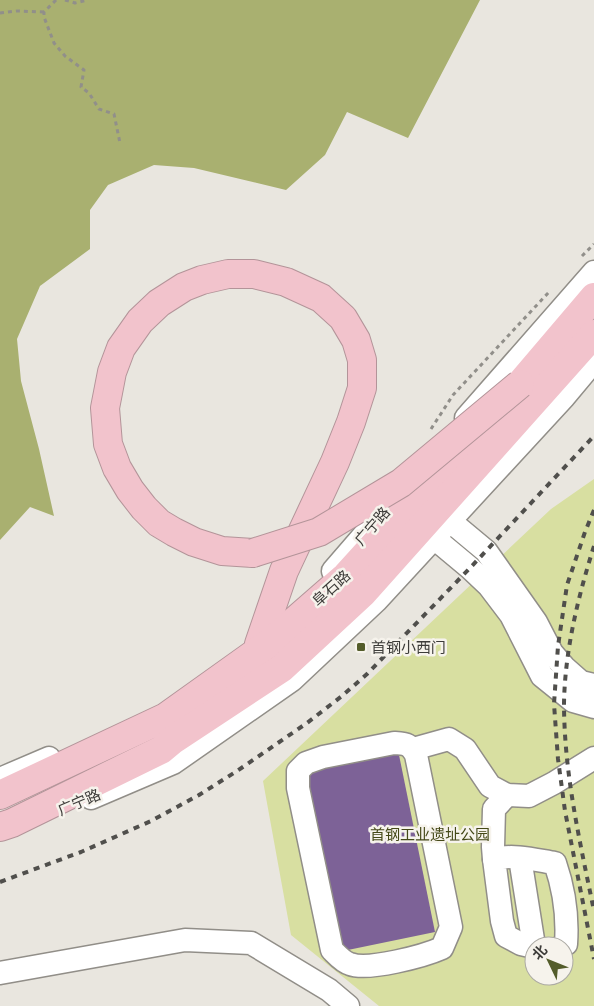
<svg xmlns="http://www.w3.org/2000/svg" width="594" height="1006" font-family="Manrope,'Noto Sans SC',sans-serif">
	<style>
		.green { fill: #d8dfa1; fill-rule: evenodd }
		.forest { fill: #a9b070 }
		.building { fill: #7d6297 }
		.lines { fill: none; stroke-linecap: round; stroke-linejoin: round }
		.minor-casing { stroke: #918e88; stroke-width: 25 }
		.highway-casing { stroke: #b39499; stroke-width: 30 }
		.path { stroke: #918f8a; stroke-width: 3; stroke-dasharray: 4 4; stroke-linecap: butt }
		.minor { stroke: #fff; stroke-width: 22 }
		.highway { stroke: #f2c3cc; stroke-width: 28 }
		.rail { stroke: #504f4c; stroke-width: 4; stroke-dasharray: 6 6; stroke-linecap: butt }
		.highway-bridge-casing { stroke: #b39499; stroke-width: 30; stroke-linecap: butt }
		.highway-bridge { stroke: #f2c3cc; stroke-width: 28 }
		.poi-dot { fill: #535c2a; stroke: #f6f3ec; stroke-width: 2 }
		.labels { text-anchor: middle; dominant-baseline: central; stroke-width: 5; stroke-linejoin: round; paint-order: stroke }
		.street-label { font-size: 15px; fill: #3d3c39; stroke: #f6f3ec }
		.poi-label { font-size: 15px; fill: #3d3c39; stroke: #f6f3ec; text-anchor: start }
		.park-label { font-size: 15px; fill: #454918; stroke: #f6f3ec }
	</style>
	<rect width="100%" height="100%" fill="#e9e6df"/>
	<path class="green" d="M594,479v527h-215l-88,-71 -28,-154 288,-272zM534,946h30v30h-30z"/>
	<polygon class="forest" points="0,0 480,0 408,138 347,112 325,155 286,190 194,168 154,165 108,185 90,210 90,249 40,286 17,339 21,381 39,449 54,516 30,507 0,540"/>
	<polygon class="building" points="398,750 435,932 343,951 306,769"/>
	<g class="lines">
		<defs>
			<g id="minor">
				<polyline points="466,418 594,272"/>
				<polyline points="450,521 486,551 536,622 552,653 564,667 581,682 594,685"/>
				<polyline points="434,538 470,568 489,586 511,615 542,676 573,701 594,707"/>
				<polyline points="333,571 409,483"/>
				<path d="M394,743c13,1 16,1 22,12l35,172 -9,21c-18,8 -74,23 -92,16 -7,-2 -13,-9 -18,-14l-34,-162v-17l8,-8 17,-6z"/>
				<polyline points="413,749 449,739 465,749 490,786 507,795 529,796 554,783 594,758"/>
				<polyline points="0,779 49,758"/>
				<polyline points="91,798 173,763 292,680 376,601 564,397 594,361"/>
				<polyline points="520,858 534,946"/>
				<polyline points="494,859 493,847 494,809 507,795"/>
				<path d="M534,947l-13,-3 -15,-8 -4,-15 -8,-62c20,-5 42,1 61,4 9,26 13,53 11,81l-4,2"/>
				<polyline points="0,973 185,940 251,943 329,990 348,1006"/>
			</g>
			<g id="highway">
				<polyline points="253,553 222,551 194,542 174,532 159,523 144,508 130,490 117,468 108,444 105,408 112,372 121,348 140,321 159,303 184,287 202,280 228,274 254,274 286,282 321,298 343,318 356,340 362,360 362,388 351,422 335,462 284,571 259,644"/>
				<polyline points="0,795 166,717 268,644 346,576 520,384 594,297"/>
				<polyline points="0,827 12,823 161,750 173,740 282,668 363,593 594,334"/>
			</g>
		</defs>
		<use href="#minor" class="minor-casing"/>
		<use href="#highway" class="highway-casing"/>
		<g class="path">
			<polyline points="56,0 44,12 44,17 54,43 65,56 84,70 81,87 89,93 99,109 114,114 120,143"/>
			<polyline points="65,0 75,3 88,0"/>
			<polyline points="0,13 17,11 44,12"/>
			<polyline points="582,256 594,244"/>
			<polyline points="431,429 453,395 549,292"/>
		</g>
		<use href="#minor" class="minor"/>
		<use href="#highway" class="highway"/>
		<g class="rail">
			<polyline points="594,510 585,532 567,585 558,646 554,704 558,759 565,811 594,959"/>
			<path d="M594,546c-16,51 -29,104 -30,157 0,71 16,139 30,208"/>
			<polyline points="0,882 81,852 151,821 199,795 237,771 307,723 342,696 367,674 470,568 594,436"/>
		</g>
		<defs>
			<polyline id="highway-bridge" points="253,553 319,532 401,483 520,384"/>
		</defs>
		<use href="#highway-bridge" class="highway-bridge-casing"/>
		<use href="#highway-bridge" class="highway-bridge"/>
	</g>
	<rect class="poi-dot" x="356" y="642" width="10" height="10" rx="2.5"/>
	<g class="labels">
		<g class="street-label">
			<text transform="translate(372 526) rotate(-49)">广宁路</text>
			<text transform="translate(331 588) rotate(-42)">阜石路</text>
			<text transform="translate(79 802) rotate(-23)">广宁路</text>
		</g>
		<g class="poi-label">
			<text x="371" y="647">首钢小西门</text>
		</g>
		<g class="park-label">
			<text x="430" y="834">首钢工业遗址公园</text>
		</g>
	</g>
	<g transform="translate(549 961) rotate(313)"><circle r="24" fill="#f6f3ec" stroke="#acaaa4"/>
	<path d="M0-4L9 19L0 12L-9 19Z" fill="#535c2a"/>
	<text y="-8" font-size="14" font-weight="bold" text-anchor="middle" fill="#3d3c39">北</text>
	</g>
</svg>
